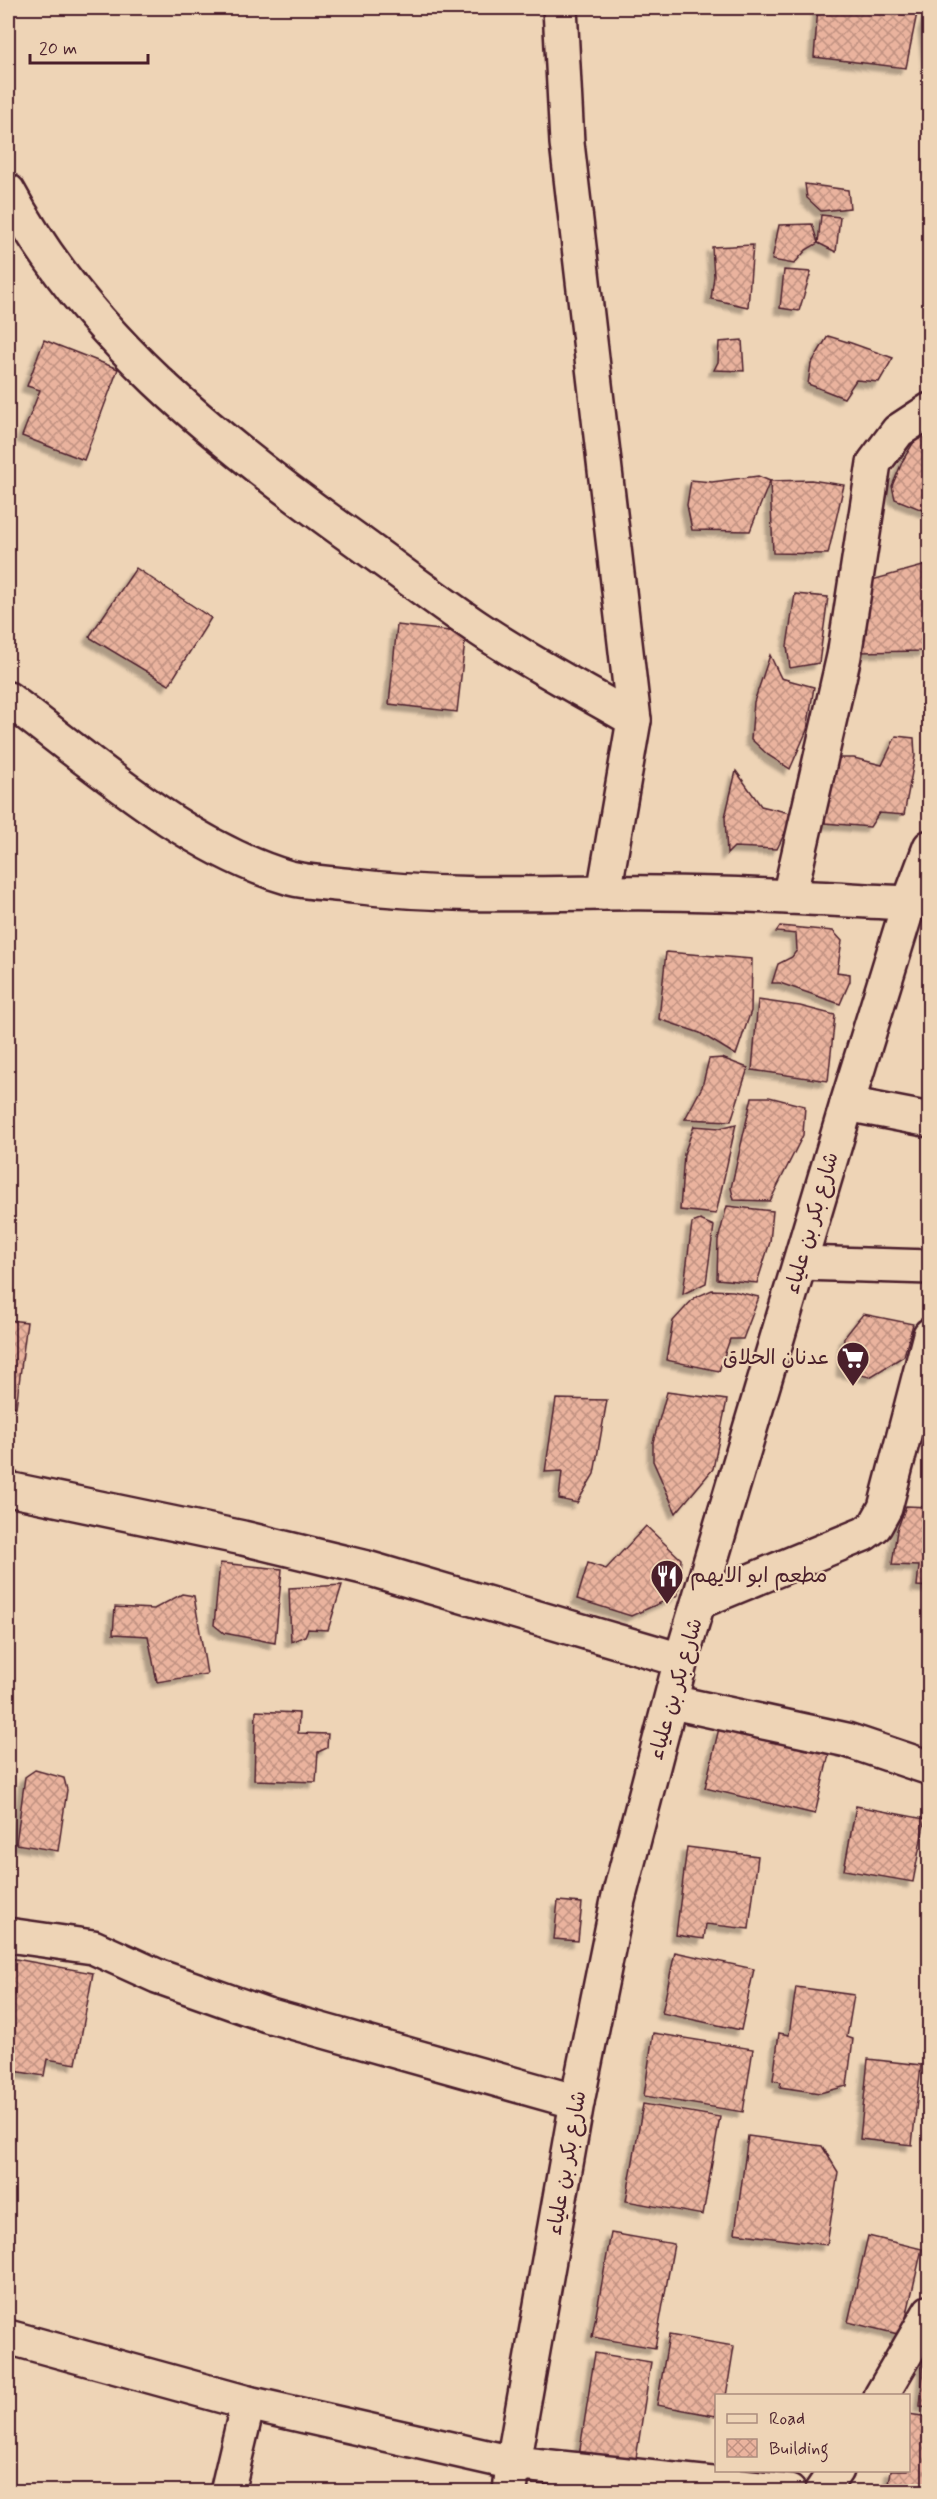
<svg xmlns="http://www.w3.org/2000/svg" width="937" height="2499" font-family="Mynerve,'Playpen Sans Arabic',sans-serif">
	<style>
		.building { fill: url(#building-cross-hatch); stroke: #4a1f2b; stroke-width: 1.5; filter: url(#shadow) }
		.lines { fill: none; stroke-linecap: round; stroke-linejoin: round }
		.minor-casing { stroke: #4a1f2b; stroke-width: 38 }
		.minor { stroke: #eed4b6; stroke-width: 33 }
		.labels { text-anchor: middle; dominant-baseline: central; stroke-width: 4.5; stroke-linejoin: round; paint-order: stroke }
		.street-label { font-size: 21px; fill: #4a1f2b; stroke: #eed4b6 }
		.poi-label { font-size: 21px; fill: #4a1f2b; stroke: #eed4b6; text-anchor: end }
	</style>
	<defs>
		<pattern id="building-cross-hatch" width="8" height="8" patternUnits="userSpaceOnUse" patternTransform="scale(1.5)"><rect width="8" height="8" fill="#eab39e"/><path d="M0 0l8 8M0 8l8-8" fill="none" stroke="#c09181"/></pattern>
		<filter id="shadow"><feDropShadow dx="-5.5" dy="5.5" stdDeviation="1.5" flood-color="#0004"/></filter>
	</defs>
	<rect width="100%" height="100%" fill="#eed4b6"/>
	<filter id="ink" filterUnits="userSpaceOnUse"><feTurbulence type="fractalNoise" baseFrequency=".0167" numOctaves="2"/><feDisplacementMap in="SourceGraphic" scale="12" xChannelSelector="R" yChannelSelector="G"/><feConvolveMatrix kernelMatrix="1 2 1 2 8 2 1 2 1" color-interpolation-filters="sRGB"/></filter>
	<g filter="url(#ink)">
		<g class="building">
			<polygon points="818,8 918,8 906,68 814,57"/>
			<polygon points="930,8 930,72 929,72 924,25"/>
			<polygon points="805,184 848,190 850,208 821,211 807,198"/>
			<polygon points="821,215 840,217 836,252 818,243"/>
			<polygon points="812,224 818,243 806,250 794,264 772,260 779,225"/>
			<polygon points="753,245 748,307 711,299 714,276 712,247"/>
			<polygon points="784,270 811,272 799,311 780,308"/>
			<polygon points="828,336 851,343 893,358 879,382 856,380 844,398 808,384 811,364"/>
			<polygon points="44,340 118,369 84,460 22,436 40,390 27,386"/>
			<polygon points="742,340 744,371 714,370 718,362 719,342"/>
			<polygon points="921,430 930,430 930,513 895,499 892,486 903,460"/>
			<polygon points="758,476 770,481 750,531 692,530 687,505 691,480 712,482"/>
			<polygon points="811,480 844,485 828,554 773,553 770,481"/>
			<polygon points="930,564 930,615 924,651 856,652 861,583"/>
			<polygon points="136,568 211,618 169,685 89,637"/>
			<polygon points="795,594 828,597 819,663 790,668 787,646"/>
			<polygon points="397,625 466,633 457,712 389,704"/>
			<polygon points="770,655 781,678 814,687 807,730 790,769 768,755 751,739 754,702"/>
			<polygon points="896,736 914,738 915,756 904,815 879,813 870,827 825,823 829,758 854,758 882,765"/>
			<polygon points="736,771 761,806 794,814 777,849 734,847 727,854 725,817"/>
			<polygon points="780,926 833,931 842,941 837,972 850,974 850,981 840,1004 780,983 772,983 778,964 792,957 797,950 796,934 776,932"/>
			<polygon points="666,952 752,959 751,1011 736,1055 700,1033 659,1019"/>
			<polygon points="758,1000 800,1006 835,1015 828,1081 752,1070"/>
			<polygon points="722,1058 748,1068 731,1121 685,1119 702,1087 709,1059"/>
			<polygon points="752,1097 769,1097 805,1106 803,1135 770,1201 734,1200 731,1188"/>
			<polygon points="736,1124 716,1214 680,1210 684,1154 694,1126 720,1128"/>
			<polygon points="727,1206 773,1211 770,1242 757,1283 717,1279 718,1240"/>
			<polygon points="700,1220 714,1226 706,1283 683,1294 692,1223"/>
			<polygon points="712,1290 733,1291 759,1297 743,1339 730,1339 719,1371 666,1360 673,1321 694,1298"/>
			<polygon points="863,1314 913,1324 904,1356 870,1377 842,1371 844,1338"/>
			<polygon points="8,1320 27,1322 16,1407 8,1406"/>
			<polygon points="667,1392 727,1400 713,1469 676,1513 653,1461 653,1442"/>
			<polygon points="556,1399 607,1400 594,1474 577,1503 559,1499 562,1471 545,1472"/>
			<polygon points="906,1506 930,1507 930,1587 917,1586 919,1566 892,1565 897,1530"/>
			<polygon points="646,1526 681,1559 678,1595 631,1616 577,1599 588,1563 606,1569"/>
			<polygon points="220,1563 282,1569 275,1643 224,1633 214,1625"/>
			<polygon points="342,1585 328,1630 308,1629 305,1636 291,1642 289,1588"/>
			<polygon points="182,1594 194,1596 207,1674 157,1682 148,1636 113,1634 115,1607 154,1609"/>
			<polygon points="256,1711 299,1713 298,1733 328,1734 327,1748 318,1752 316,1782 254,1780"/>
			<polygon points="719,1728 829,1754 815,1814 705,1788"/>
			<polygon points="35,1770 64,1778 67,1790 58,1851 16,1844 25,1777"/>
			<polygon points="856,1806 925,1819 913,1882 844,1870"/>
			<polygon points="687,1847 758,1856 749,1929 706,1924 704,1939 676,1935"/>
			<polygon points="558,1901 582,1903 578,1941 554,1939"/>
			<polygon points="675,1952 754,1969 741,2030 662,2013"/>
			<polygon points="10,1958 93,1973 76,2064 47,2059 44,2076 8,2070"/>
			<polygon points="796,1987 854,1995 847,2037 853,2039 847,2086 820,2093 780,2087 781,2082 773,2080 779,2033 789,2035"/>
			<polygon points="653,2033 753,2049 743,2112 644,2096"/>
			<polygon points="868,2059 921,2065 912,2145 860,2139"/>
			<polygon points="643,2104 720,2117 703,2215 626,2201"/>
			<polygon points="748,2136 822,2146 838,2172 827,2245 735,2233"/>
			<polygon points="611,2233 674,2244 655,2348 592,2337"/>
			<polygon points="868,2236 922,2249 902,2335 848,2322"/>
			<polygon points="928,2319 930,2319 930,2407 920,2406"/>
			<polygon points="669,2335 734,2346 726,2396 716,2396 716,2416 657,2405"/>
			<polygon points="595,2353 651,2362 635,2465 579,2456"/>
			<polygon points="908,2414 930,2417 930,2492 888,2492 891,2470 908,2470"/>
		</g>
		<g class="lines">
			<defs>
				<g id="minor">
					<polyline points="560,8 567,143 634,720 604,893"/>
					<path d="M8,191c78,145 206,247 337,341 46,33 90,67 136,98 49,33 102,60 153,90"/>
					<path d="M8,699c84,63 180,150 282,179 20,5 42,5 62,8 84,10 166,8 250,7 102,-2 205,5 307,10"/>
					<polyline points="789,897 844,656 874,463 898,431 930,410"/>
					<polyline points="847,1104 930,1120"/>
					<polyline points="801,1263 930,1267"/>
					<polyline points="8,1489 243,1538 367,1568 681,1660"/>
					<polyline points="701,1601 864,1534 875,1526 885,1508 930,1335"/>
					<polyline points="672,1702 847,1740 930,1768"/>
					<polyline points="8,1935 93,1947 157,1976 267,2015 577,2102"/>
					<polyline points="8,2337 248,2403 513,2463 789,2492"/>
					<polyline points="881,2396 930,2312"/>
					<polyline points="227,2492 248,2403"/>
					<polyline points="510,2492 513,2463 577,2102 618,1900 681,1660 847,1104 909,903 930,847"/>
					<polyline points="821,2492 836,2470"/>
				</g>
			</defs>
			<use href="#minor" class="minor-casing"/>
			<use href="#minor" class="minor"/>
		</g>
	</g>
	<defs>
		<symbol id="supermarket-pin" viewBox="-11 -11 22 30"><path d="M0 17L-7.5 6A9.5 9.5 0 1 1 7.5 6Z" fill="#4a1f2b" stroke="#eed4b6"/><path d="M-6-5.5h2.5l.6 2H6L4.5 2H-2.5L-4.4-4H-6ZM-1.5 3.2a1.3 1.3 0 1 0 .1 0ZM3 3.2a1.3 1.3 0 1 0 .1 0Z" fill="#fff"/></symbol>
		<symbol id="restaurant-pin" viewBox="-11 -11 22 30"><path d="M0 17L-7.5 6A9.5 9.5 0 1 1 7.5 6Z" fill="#4a1f2b" stroke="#eed4b6"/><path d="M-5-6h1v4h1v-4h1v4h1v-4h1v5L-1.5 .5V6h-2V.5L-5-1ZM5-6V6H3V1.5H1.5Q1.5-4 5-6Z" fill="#fff"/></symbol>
	</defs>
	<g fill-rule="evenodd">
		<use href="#supermarket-pin" x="834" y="1339" width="38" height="52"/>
		<use href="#restaurant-pin" x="648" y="1557" width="38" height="52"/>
	</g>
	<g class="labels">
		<g class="street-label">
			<text transform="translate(812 1223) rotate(-74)">شارع بكر بن علياء</text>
			<text transform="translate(676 1689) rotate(-74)">شارع بكر بن علياء</text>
			<text transform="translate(567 2163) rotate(-80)">شارع بكر بن علياء</text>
		</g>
		<g class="poi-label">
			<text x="830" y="1358">عدنان الحلاق</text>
			<text x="690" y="1576" text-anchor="start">مطعم ابو الايهم</text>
		</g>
	</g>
	<rect width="937" height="2499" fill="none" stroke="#eed4b6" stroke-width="30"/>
	<rect x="15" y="15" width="907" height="2469" fill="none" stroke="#4a1f2b" stroke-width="2" filter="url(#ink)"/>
	<rect x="715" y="2394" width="195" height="78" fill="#eed4b6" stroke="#ac8c7e" stroke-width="1.5"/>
	<rect x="727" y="2414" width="30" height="9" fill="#eed4b6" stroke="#ac8c7e" stroke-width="1.5"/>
	<text x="769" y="2424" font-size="18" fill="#4a1f2b">Road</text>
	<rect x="727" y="2439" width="30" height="18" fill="url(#building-cross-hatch)" stroke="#ac8c7e" stroke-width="1.5"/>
	<text x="769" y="2454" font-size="18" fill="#4a1f2b">Building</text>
	<path d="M30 54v9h118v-9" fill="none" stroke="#4a1f2b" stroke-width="3"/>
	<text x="39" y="54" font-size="18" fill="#4a1f2b" stroke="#eed4b6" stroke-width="4.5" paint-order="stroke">20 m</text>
</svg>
